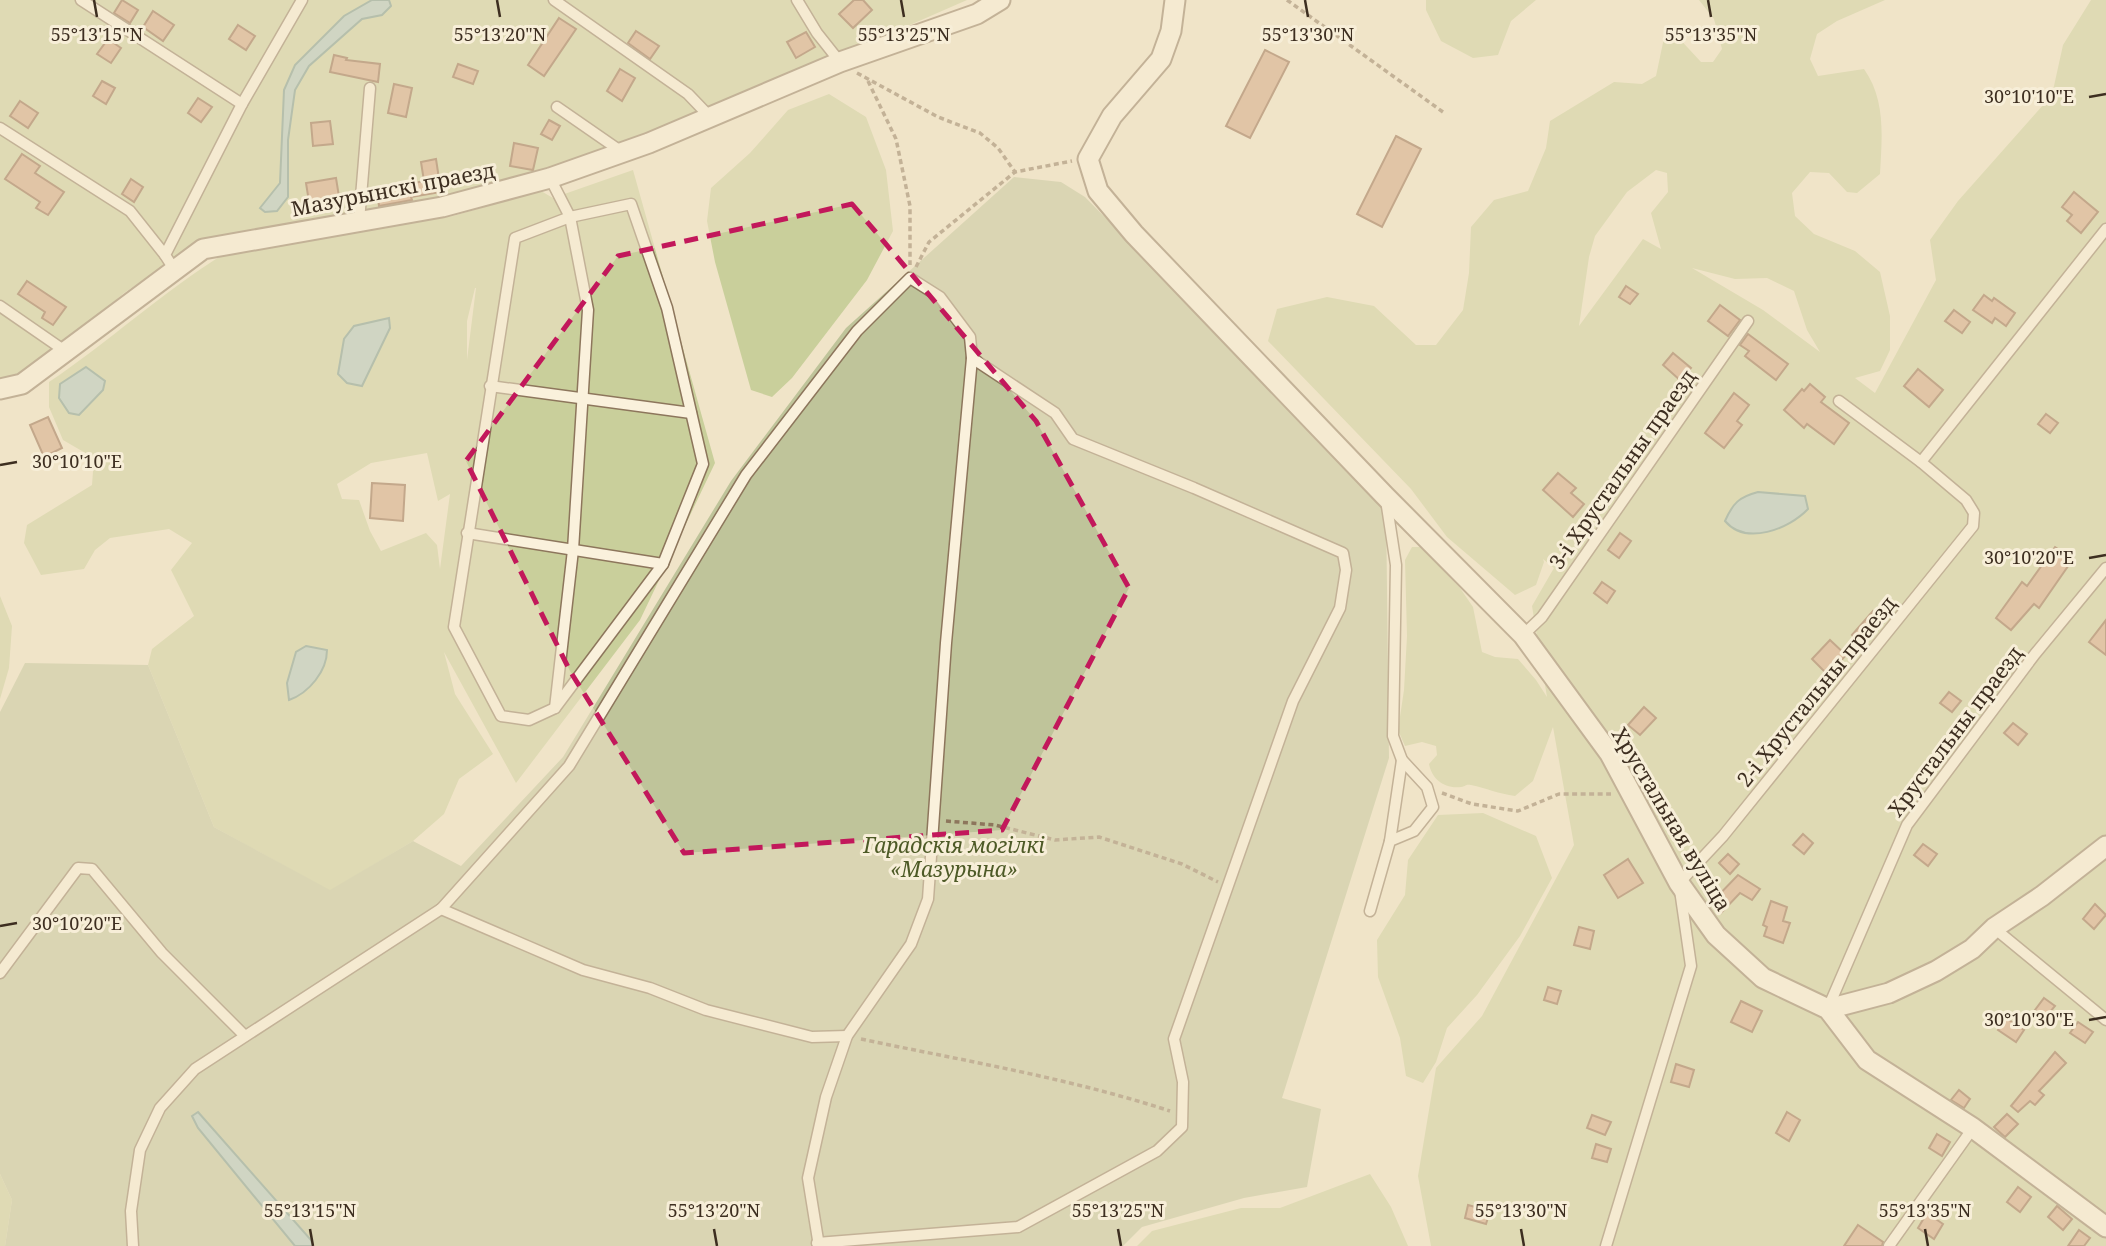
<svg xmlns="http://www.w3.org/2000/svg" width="2106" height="1246" font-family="'Noto Serif',serif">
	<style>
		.green { fill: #c9cf9b; fill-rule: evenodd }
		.cemetery { fill: #bfc49a }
		.water { fill: #a9c4bc; stroke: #6f938a; stroke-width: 2 }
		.building { fill: #cf9f7d; stroke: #8d5f41; stroke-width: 2 }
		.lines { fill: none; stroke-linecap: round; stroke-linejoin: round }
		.service-casing { stroke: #8d765c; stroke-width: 13 }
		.minor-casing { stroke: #8d765c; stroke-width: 23 }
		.path { stroke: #8d765c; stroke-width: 3.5; stroke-dasharray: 5 3.5; stroke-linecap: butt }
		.service { stroke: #faf1dc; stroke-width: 10 }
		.minor { stroke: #faf1dc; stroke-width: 19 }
		.marked { fill: none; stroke: #c2185b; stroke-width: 5; stroke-dasharray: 14 9; stroke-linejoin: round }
		.ticks { fill: none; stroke: #3d2e20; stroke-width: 2.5 }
		.labels { text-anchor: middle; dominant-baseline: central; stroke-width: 6; stroke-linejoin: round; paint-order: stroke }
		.street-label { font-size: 21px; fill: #3d2e20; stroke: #f7eed8 }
		.park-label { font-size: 21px; font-style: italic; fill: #4d5a26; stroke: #f7eed8 }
		.ticks-label { font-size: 18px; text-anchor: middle; fill: #3d2e20; stroke: #f7eed8; stroke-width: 6; stroke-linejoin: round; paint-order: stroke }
	</style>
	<rect width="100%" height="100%" fill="#f0e4c8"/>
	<g class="green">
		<polygon points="0,0 967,0 718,109 546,173 173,260 124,293 21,382 0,387"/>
		<polygon points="1426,0 1536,0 1511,21 1498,55 1473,58 1441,41 1426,10"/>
		<path d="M1699,0h186l-48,21 -20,13 -7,25 8,17 46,-7c22,31 18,68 16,105l-23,19 -10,-1 -18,-19 -19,-1 -18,21 3,23 19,18 41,17 25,21 10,44v34l-10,21 -25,7 20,15 61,-113 -6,-40 28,-39 94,-106 11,-50 28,-45h15v1246h-675l-13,-70 18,-108 46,-52 92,-171 -21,-118 -20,54 -18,15c-16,-2 -29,-8 -44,-11 -6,-1 -4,1 -10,2 -17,2 -29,-8 -32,-23l8,-9 -1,-9 -14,-4 -17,4 -7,-16 6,-40 3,-54 -2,-76 7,-13h9l39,41 13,19 9,45 13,5 23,2 18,21 11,17 -15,-91 22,-38 -11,-9 1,3 -8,23 -21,10 -68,-58 -36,-48 -143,-148 9,-32 50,-12 47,9 42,39h20l27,-35 6,-37 2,-46 23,-27 34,-9 18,-43 4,-27 64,-39 28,2 14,-8 8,-38 12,-3 25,27h12l9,-13 -8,-30zM1656,170l11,3 1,19 -17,21 10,36 -18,-10 -64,87 10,-69 6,-21 32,-44zM1692,268l43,11 32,-1 27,13 13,39 13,22 -57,-42z"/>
		<polygon points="829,94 866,117 886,170 893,231 867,280 792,378 772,397 751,390 715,262 707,221 711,188 750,153 788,110"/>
		<path d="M633,170l82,293 -75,157 -124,163 -72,-131 11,42 38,60 -34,25 -15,35 -31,27 -83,50 -116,-64 -66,-162 4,-16 42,-33 -23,-46 21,-27 -23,-14 -59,9 -15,12 -11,19 -43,6 -17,-32 3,-18 65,-40 2,-27 -31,-18 -14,-33v-25c60,-40 113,-90 175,-128l229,-38 88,-25 12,7zM475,288h1l-9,72v-39zM427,453l11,48 12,-7 -10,75 -3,-24 -11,-12 -45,18 -11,-20 -11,-31 -17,-1 -5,-15 34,-21z"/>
		<polygon points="0,596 12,626 9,668 0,699"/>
		<polygon points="1483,813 1536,836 1552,878 1520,936 1477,995 1447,1028 1436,1062 1423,1083 1406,1076 1400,1038 1378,977 1377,940 1405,895 1408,860 1438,815"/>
		<polygon points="0,1174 12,1200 5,1246 0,1246"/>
		<polygon points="1370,1174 1391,1207 1408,1246 1137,1246 1152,1231 1241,1208 1280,1208"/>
	</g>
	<polygon class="cemetery" points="1014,177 1061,182 1085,197 1386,503 1389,758 1282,1098 1321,1109 1307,1187 1244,1198 1142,1227 1123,1246 5,1246 12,1200 0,1174 0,712 25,663 148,665 214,827 330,890 413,841 461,866 563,757 731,481 846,328"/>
	<g class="water">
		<polygon points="372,0 389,0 391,6 382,15 362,19 309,66 295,90 288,140 288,197 277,211 265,212 260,208 280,183 284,90 295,65 344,16"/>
		<polygon points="389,318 390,328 362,386 347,383 338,374 344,339 354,326"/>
		<polygon points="86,367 105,381 103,390 79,415 69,413 59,398 60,384"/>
		<path d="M1758,492l47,4 3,13c-19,20 -62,37 -83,12 8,-18 14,-24 33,-29z"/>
		<path d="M306,646l21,4c0,21 -18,43 -38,50l-2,-17 9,-31z"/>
		<polygon points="198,1112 311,1240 313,1246 295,1246 198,1128 192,1116"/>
	</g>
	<g class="building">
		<polygon points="122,0 138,10 130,23 114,13"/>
		<polygon points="854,0 863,0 872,10 853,28 839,14"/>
		<polygon points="153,11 174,25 163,41 143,27"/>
		<polygon points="559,18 576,29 544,76 528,65"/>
		<polygon points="238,25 255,36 246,50 229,39"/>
		<polygon points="636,31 659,46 650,59 628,43"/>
		<polygon points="806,32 815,47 796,58 787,42"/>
		<polygon points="108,39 121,48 111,63 97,54"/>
		<polygon points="1265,50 1289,62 1250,138 1226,126"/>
		<polygon points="334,55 347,58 346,60 380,64 378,82 330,72"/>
		<polygon points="458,64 478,71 473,84 453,77"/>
		<polygon points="620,69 635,78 622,101 607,91"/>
		<polygon points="102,81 115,88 106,104 93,96"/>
		<polygon points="394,84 412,88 406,117 388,113"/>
		<polygon points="198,98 212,107 201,122 188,113"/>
		<polygon points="20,101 38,113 28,128 10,116"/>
		<polygon points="549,120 560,126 552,140 541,134"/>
		<polygon points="330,121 333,144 313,146 311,123"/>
		<polygon points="1396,136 1421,149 1382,227 1357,214"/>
		<polygon points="514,143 538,148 533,170 510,166"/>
		<polygon points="22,154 40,166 35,173 64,192 48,215 36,208 40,202 5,179"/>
		<polygon points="436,159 441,192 411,197 412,200 379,206 377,191 424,181 421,162"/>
		<polygon points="336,178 340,203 310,208 306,183"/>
		<polygon points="131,179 143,187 134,202 122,194"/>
		<polygon points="2074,192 2098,212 2081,233 2067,221 2072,215 2062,207"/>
		<polygon points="27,281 66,307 53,325 42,318 45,312 18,294"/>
		<polygon points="1626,286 1638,294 1630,304 1619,297"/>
		<polygon points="1984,295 1992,301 1994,298 2015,313 2006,326 1995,318 1992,323 1973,310"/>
		<polygon points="1720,305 1740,320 1728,336 1708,321"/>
		<polygon points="1954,310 1970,322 1962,333 1945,321"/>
		<polygon points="1748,334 1788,364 1776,380 1745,356 1749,351 1740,345"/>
		<polygon points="1673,353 1691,368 1681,381 1663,365"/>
		<polygon points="1918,369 1943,390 1929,407 1904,386"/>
		<polygon points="1810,384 1825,397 1821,402 1849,423 1834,444 1807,424 1804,428 1784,410 1802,389 1804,391"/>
		<polygon points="1734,393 1749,405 1737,421 1742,425 1724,448 1705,433"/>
		<polygon points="2046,414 2058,423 2050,433 2038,424"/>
		<polygon points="48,417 62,448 44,457 30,425"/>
		<polygon points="1558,473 1576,488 1571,493 1584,504 1573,517 1543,490"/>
		<polygon points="372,483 405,485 403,521 370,518"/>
		<polygon points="1620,533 1631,541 1619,558 1608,550"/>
		<polygon points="2055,547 2073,559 2039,608 2034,604 2011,630 1996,618 2022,582 2027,586"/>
		<polygon points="1602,582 1615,591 1607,603 1594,593"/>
		<polygon points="1873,611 1884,620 1862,644 1852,635"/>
		<polygon points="2106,620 2106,655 2089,642"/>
		<polygon points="1830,640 1846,655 1828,675 1812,659"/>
		<polygon points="1949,692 1961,701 1952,712 1940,703"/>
		<polygon points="1644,707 1656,718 1640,735 1628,725"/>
		<polygon points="2013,723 2027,734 2018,745 2004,733"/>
		<polygon points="1803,834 1813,843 1804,854 1793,845"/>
		<polygon points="1923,844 1937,854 1928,866 1914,855"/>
		<polygon points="1728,854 1739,864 1730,874 1719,863"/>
		<polygon points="1628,859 1643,883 1618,898 1604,875"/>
		<polygon points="1738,875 1760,889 1752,900 1740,893 1721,913 1711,903"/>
		<polygon points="1771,901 1787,907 1783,921 1790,923 1783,943 1764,936 1767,927 1763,925"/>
		<polygon points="2095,904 2106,915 2094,929 2083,919"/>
		<polygon points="1579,927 1594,931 1590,949 1574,945"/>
		<polygon points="1548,987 1561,991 1557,1004 1544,1000"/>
		<polygon points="2044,998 2055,1006 2046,1017 2035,1010"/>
		<polygon points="1741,1001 1762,1011 1752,1032 1731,1022"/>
		<polygon points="2006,1018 2024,1030 2016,1042 1998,1030"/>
		<polygon points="2078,1022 2093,1032 2085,1043 2070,1033"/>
		<polygon points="2055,1052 2066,1063 2039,1091 2044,1095 2035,1105 2030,1101 2018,1112 2011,1106"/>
		<polygon points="1676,1064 1694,1070 1689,1087 1671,1082"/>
		<polygon points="1959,1090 1970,1099 1964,1108 1951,1100"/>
		<polygon points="1787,1112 1800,1120 1789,1141 1776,1133"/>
		<polygon points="2007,1114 2018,1124 2005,1137 1994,1127"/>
		<polygon points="1592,1115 1611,1122 1605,1135 1587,1128"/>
		<polygon points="1937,1134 1950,1142 1942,1156 1929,1148"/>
		<polygon points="1596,1144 1611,1149 1607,1162 1592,1158"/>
		<polygon points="2018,1187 2031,1197 2020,1212 2007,1202"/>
		<polygon points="1468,1205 1490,1211 1486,1224 1465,1218"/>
		<polygon points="2057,1206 2072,1219 2063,1230 2048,1217"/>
		<polygon points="1927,1213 1943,1224 1934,1239 1918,1228"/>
		<polygon points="1858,1225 1883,1242 1882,1246 1844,1246"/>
		<polygon points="2079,1230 2090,1238 2084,1246 2068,1246"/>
	</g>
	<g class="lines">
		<defs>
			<g id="service">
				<polyline points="81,0 242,104"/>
				<polyline points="554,0 688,94 711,118"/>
				<polyline points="797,0 817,33 840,62"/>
				<polyline points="557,107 622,152"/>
				<polyline points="0,128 130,211 165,255"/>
				<polyline points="550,178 570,217 588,310 573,550 555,708"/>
				<polygon points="631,204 667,308 703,464 663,564 555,708 529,720 501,716 454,627 515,238 570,217"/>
				<polyline points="359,221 370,88"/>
				<polyline points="174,269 165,255 242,104 302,0"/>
				<polyline points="0,306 65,351"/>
				<polyline points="490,386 691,413"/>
				<polyline points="1839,401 1921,462"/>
				<polyline points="467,533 663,564"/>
				<polyline points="1523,635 1542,617 1748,321"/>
				<polyline points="1390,841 1402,760"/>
				<polyline points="441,909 583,970 650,988 706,1010 812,1037 847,1036"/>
				<polyline points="1370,911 1390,841 1414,831 1433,807 1427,787 1402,760 1393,736 1396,565 1386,500"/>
				<polyline points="1994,928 2106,1020"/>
				<polyline points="0,973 78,868 92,869 162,953 245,1036"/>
				<polyline points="1828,1008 1907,825 2035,654 2106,568"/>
				<polyline points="817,1243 1018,1227 1157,1151 1182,1127 1183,1082 1174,1039 1293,701 1340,608 1346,570 1343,553 1194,488 1073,439 1055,413 972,358"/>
				<polyline points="133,1246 131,1211 140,1150 160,1108 195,1069 441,909 569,766 746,475 857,331 910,278 940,297 970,337 972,358 946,643 928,899 911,944 847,1036 826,1097 808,1178 819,1246"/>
				<polyline points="1606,1246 1691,966 1679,883 1723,836 1973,526 1974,513 1966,500 1921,462 2106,229"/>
				<polyline points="1889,1246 1973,1128"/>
			</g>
			<g id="minor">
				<polyline points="1175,0 1171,31 1161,59 1112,116 1088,159 1098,191 1134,234 1385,496 1523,635 1610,754 1679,883 1716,935 1763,978 1828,1009 1867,1060 1973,1128 2106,1227"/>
				<polyline points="0,389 22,384 203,249 442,207 550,178 649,143 840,62 977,14 1000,0"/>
				<polyline points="1828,1009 1889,993 1936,971 1972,949 1994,928 2042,896 2106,846"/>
			</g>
		</defs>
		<use href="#service" class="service-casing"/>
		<use href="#minor" class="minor-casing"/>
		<g class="path">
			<polyline points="1287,0 1443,112"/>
			<polyline points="857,73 938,117 980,133 998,148 1015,172 1072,161"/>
			<polyline points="868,81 896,139 910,206 910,265"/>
			<polyline points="916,267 929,242 1015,172"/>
			<polyline points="1442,793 1472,804 1518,811 1559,794 1611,794"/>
			<polyline points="946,821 995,825 1055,840 1099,837 1182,864 1218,882"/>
			<path d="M861,1039c104,22 208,39 309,72"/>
		</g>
		<use href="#service" class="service"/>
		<use href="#minor" class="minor"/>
	</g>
	<path d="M0 0H2106V1246H0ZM852,204l184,217 93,167 -127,242 -318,23 -114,-182 -104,-210 152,-205z" fill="#f0e4c8" fill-opacity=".55" fill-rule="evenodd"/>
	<path class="marked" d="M852,204l184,217 93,167 -127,242 -318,23 -114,-182 -104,-210 152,-205z"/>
	<path class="ticks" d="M94,0l3,17M497,0l3,17M901,0l3,17M1305,0l3,17M1708,0l3,17M2089,97l17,-3M0,465l17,-3M2089,558l17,-3M0,926l17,-3M2089,1020l17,-3M310,1229l3,17M714,1229l3,17M1118,1229l3,17M1521,1229l3,17M1925,1229l3,17"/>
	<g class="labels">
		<g class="street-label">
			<text transform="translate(393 189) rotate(-11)">Мазурынскі праезд</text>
			<text transform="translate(1622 469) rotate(-55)">3-і Хрустальны праезд</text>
			<text transform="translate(1816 691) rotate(-51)">2-і Хрустальны праезд</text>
			<text transform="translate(1955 731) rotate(-53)">Хрустальны праезд</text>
			<text transform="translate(1672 819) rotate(59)">Хрустальная вуліца</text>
		</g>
		<g class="park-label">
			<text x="954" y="845">Гарадскія могілкі<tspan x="954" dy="24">«Мазурына»</tspan></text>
		</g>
	</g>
	<g class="ticks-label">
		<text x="97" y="41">55°13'15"N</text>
		<text x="500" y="41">55°13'20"N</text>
		<text x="904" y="41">55°13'25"N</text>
		<text x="1308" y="41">55°13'30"N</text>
		<text x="1711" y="41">55°13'35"N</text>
		<text x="2029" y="103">30°10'10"E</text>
		<text x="77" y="468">30°10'10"E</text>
		<text x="2029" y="564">30°10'20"E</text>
		<text x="77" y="930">30°10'20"E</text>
		<text x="2029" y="1026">30°10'30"E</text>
		<text x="310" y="1217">55°13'15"N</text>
		<text x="714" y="1217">55°13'20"N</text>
		<text x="1118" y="1217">55°13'25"N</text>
		<text x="1521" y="1217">55°13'30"N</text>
		<text x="1925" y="1217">55°13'35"N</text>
	</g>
</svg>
